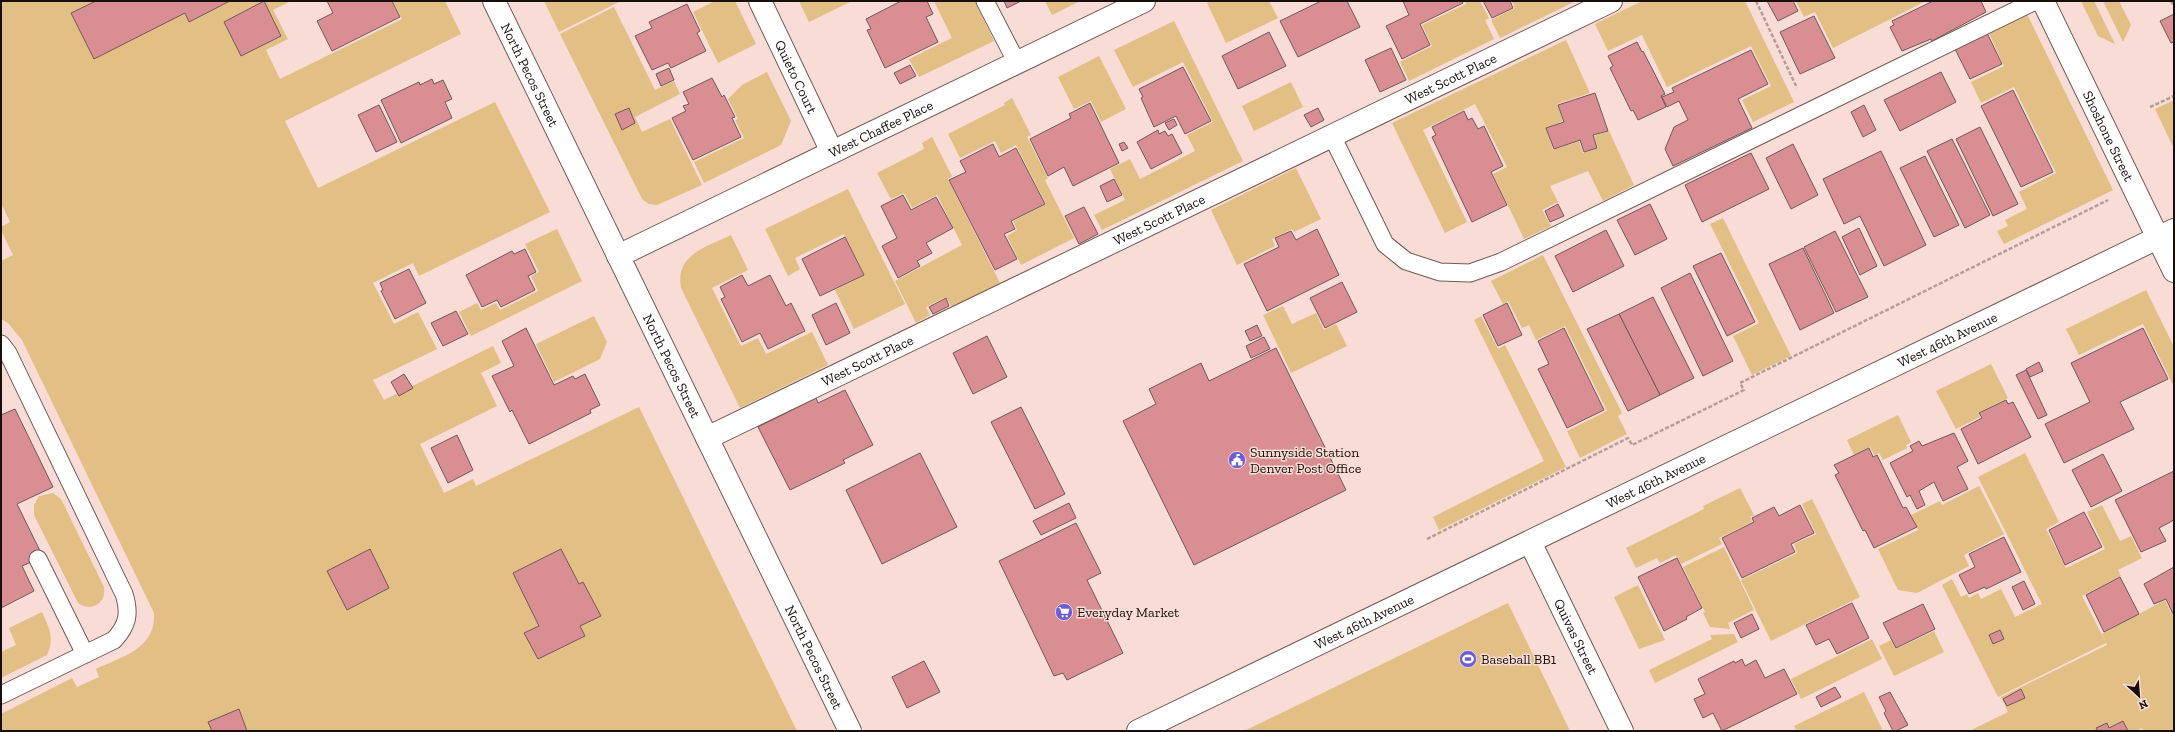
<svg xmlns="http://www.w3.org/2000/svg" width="2175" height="732" font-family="'Zilla Slab',serif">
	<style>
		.green { fill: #e1bf85 }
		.building { fill: #d98e94; stroke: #71585a }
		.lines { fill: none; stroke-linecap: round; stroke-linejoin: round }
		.lane-casing { stroke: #725a53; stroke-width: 19 }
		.street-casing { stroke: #725a53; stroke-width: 24 }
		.secondary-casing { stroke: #725a53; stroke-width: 24 }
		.path { stroke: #b49e98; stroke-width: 2.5; stroke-dasharray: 4 2; stroke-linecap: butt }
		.lane { stroke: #fff; stroke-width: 17 }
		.street { stroke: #fff; stroke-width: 22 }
		.secondary { stroke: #fff; stroke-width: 22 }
		.labels { text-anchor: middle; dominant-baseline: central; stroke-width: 3; stroke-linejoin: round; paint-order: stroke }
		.street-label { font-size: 14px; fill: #180f0c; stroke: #f8dcd5 }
		.poi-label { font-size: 14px; fill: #180f0c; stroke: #f8dcd5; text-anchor: start }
	</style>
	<rect width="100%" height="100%" fill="#f8dcd5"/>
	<g class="green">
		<path d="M1,1h290l-18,9 15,29 -22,11 14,29 122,-60 -9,-18h52l16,33 -176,87 33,67 177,-86 55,110 -131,64 -6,-13 -40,20 21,41 24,-12 19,37 -64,31 11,20 109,-54 8,17 -20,10 16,33 -77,38 24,49 29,-14 3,7 163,-79 158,324h-796v-17l71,-36 5,9 22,-10 -3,-8c27,-13 60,-20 58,-56l-132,-273 -14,-17 -7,-4v-58l12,-6 -12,-25v-3l9,-5 -9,-19z"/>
		<polygon points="544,1 621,1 559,32"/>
		<polygon points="715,1 735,1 756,44 718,63 693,12"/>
		<polygon points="799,1 852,1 809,22"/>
		<polygon points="934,1 975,1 994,41 919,77 909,59 952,38"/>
		<polygon points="1045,1 1080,1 1052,15"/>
		<polygon points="1210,1 1269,1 1278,18 1226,43 1207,3"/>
		<polygon points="1465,1 1480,1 1489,18 1485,20 1494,39 1409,81 1400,62 1432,46 1422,25 1466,4"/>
		<polygon points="1512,1 1576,1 1500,38 1491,20 1515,8"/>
		<polygon points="1642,1 1745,1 1794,102 1753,122 1742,100 1771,86 1751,46 1667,87 1642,35 1608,51 1595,24"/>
		<polygon points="1796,1 1926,1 1833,48 1815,12 1804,17"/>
		<polygon points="2081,1 2094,1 2115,44 2098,36"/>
		<polygon points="2103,1 2119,1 2131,25 2123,42"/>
		<polygon points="614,7 655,90 674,81 680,94 635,117 642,132 670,119 702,185 657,205 649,204 642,199 560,34"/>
		<polygon points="2026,12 2113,190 2004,244 1997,231 2008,226 2005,220 2027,209 2019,192 2056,173 2014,87 1981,103 1971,82 2004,66 1988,31"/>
		<polygon points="1174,21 1243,161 1102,230 1094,215 1125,200 1110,169 1130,159 1140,179 1195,151 1187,135 1213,122 1183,62 1133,87 1114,50"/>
		<polygon points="1566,40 1590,93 1557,104 1563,121 1546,128 1553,150 1579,141 1583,153 1598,148 1594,136 1609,131 1634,185 1603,201 1588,171 1550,186 1558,202 1542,210 1551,226 1524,239 1493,174 1507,167 1475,104 1423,130 1467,222 1445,233 1392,123"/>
		<polygon points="1099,56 1126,109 1101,122 1091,101 1074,109 1058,77"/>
		<polygon points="767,72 791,121 781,145 704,183 694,162 744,138 735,120 738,119 728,99 742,85"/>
		<polygon points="1291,82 1303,107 1254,131 1242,106"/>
		<polygon points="1012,98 1031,135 1027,137 1048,178 1045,180 1074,238 1021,265 1007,236 1017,230 1013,221 1046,204 1016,145 1001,153 995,141 960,158 948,134 1005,105 1004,103"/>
		<polygon points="2174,100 2174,149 2155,109"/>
		<polygon points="932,137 952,176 948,179 1000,283 952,307 946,297 926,307 930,315 916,323 895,281 962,245 937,195 912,208 904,193 891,199 877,173 924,149 922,143"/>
		<polygon points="1296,168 1321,219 1294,232 1292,229 1272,239 1275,246 1237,265 1211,210"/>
		<polygon points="848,189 905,304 854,329 835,290 864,275 844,234 795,258 800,269 788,276 765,229"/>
		<polygon points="1723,218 1791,356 1752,375 1733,336 1759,323 1710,224"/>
		<polygon points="557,229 582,281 471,336 459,312 477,303 481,310 496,303 500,310 538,291 531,276 539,272 525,244"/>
		<path d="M731,235l17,35 -36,18 29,58 17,-8 8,16 46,-22 16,33 -88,43 -59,-120c-6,-34 26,-41 50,-53z"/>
		<polygon points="1543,255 1622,413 1618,416 1627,434 1580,458 1567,431 1607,411 1565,326 1536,340 1529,325 1522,328 1508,301 1503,304 1491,281"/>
		<polygon points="2146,290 2174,347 2174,387 2143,324 2079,355 2066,329"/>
		<polygon points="1283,306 1292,324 1316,313 1324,330 1336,324 1347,346 1291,373 1263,315"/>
		<polygon points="594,316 607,342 600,359 554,382 536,344"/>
		<polygon points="1481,316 1498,349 1505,345 1566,467 1439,530 1433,517 1544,461 1474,320"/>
		<polygon points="1991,364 2008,398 1978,413 1980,417 1956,429 1936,391"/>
		<polygon points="1898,415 1911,442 1906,445 1907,448 1883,460 1879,453 1874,455 1870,447 1854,455 1847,440"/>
		<polygon points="2025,453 2059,522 2046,529 2066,568 2105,549 2087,512 2102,505 2120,541 2131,536 2142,558 2118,570 2121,576 2082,596 2106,643 1998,697 1942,585 1952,579 1961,597 1967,594 1969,598 1978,593 1981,599 2001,589 2015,617 2042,604 1978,477"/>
		<polygon points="1979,486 2004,534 1964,555 1969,566 1917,593 1898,590 1878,549 1918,530 1911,515 1940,501 1942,505"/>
		<polygon points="1740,488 1754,515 1750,517 1752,522 1719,538 1722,544 1681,564 1676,555 1660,563 1657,558 1636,568 1626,548 1704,509 1703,506"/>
		<path d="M53,493l8,6 43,88c3,16 -13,26 -26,16l-44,-88v-10l5,-9z"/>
		<polygon points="1812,499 1860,597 1771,641 1741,580 1797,553 1794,544 1816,534 1802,504"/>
		<polygon points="1724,547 1754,610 1728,623 1730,629 1710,627 1703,613 1705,612 1683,567"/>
		<polygon points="1638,585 1665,640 1639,649 1614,597"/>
		<polygon points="2165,600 2174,618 2174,731 2144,731 2142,728 2137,731 1969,731 2008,712 2001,697 2107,645 2102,634"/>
		<polygon points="1508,603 1570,731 1244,731"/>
		<path d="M42,612c7,16 13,26 5,43l-46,23v-26l15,-7 -7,-17z"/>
		<polygon points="1934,631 1944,652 1894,676 1879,646 1891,640 1896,649"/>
		<polygon points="1734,634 1738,642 1655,683 1649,670 1712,639 1710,635"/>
		<polygon points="1872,639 1882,659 1801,699 1791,679"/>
		<polygon points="1864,692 1883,731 1797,731 1794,726"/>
	</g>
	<g class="building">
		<polygon points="96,1 230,1 189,22 185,13 94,59 71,13"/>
		<polygon points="264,1 281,36 241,56 224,22"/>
		<polygon points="327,1 392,1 400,17 332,51 317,21 333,13"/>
		<polygon points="901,1 927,1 933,14 926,17 938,42 885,68 867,30 871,29 866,19"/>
		<polygon points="1004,1 1021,1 1007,8"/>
		<polygon points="1321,1 1347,1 1360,27 1298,57 1280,21"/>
		<polygon points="1403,1 1462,1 1463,3 1420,24 1430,45 1402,59 1386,26 1409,15"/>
		<polygon points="1483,1 1510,1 1513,8 1492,18"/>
		<polygon points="1767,1 1793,1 1798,11 1778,21"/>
		<polygon points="1933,1 1981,1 1986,12 1932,41 1931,39 1902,51 1890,27 1894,25 1892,21"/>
		<polygon points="687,4 700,31 697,33 706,51 671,68 668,63 652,70 635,36 652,28 649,22"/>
		<polygon points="2174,14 2174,42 2171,43 2160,21"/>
		<polygon points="1814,16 1835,58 1800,74 1780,32"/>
		<polygon points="1269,32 1286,66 1238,89 1222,56"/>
		<polygon points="1987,33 2002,64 1970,79 1955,49"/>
		<polygon points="1637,42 1642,52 1643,51 1665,94 1661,96 1666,107 1638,120 1633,110 1631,111 1610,68 1613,66 1608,56"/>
		<polygon points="1391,48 1406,80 1380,92 1365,60"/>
		<polygon points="1751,50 1768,84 1738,99 1752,128 1673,166 1665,149 1674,127 1688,120 1679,101 1667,107 1662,97 1674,92 1672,88"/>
		<polygon points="910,65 916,76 900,84 894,73"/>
		<polygon points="1183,67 1211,121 1185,134 1176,116 1154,127 1141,98 1143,97 1139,89"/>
		<polygon points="669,68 674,80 661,86 656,74"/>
		<polygon points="1941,72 1956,102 1900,131 1884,100"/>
		<polygon points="712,78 722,97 724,95 735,117 732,118 741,137 693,160 672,118 686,111 683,106 689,104 683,92"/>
		<polygon points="432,79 434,84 443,80 452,99 445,102 452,118 401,143 381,100 419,82 420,85"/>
		<polygon points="2013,90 2053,172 2021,187 1981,106"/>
		<polygon points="1595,93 1608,131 1593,135 1597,148 1584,152 1580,140 1554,149 1546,128 1564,122 1558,105"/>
		<polygon points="1090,103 1119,163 1073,186 1064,167 1048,176 1030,139 1071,118 1069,114"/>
		<polygon points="379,105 397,142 376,152 358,115"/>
		<polygon points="1864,105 1876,130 1863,137 1851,112"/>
		<polygon points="629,108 635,123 622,130 615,114"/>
		<polygon points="1318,108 1324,120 1311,127 1304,115"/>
		<polygon points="1464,111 1468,120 1472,118 1478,129 1484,126 1503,166 1491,172 1507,205 1472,222 1432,137 1436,135 1432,127"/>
		<polygon points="1174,119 1177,125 1169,130 1165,123"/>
		<polygon points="1980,127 2018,204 1993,216 1956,139"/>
		<polygon points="1158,130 1159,134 1165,131 1168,136 1172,134 1182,153 1151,169 1137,142"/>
		<polygon points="1952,139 1990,215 1965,228 1927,151"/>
		<polygon points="1124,142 1128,148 1122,151 1119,144"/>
		<polygon points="993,144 999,157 1016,148 1045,204 1011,221 1015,229 1004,234 1017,259 995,270 949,180 966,172 960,161"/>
		<polygon points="1793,144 1818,195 1791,209 1766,158"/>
		<polygon points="1881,151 1926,245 1884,266 1860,216 1844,224 1823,179"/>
		<polygon points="1751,153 1769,189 1702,222 1685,185"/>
		<polygon points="1925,156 1959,225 1934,237 1900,168"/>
		<polygon points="1114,179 1122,195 1107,202 1100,186"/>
		<polygon points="903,195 911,210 936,197 953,228 926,243 932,253 917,261 920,266 898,278 882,246 897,238 881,206"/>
		<polygon points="1558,204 1564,216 1550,222 1545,211"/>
		<polygon points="1650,204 1667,239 1635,255 1617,220"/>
		<polygon points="1084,207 1098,234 1079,244 1065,216"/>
		<polygon points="1859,228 1877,266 1860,275 1842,237"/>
		<polygon points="1317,229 1339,275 1267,311 1244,264 1279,247 1275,238 1291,231 1296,240"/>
		<polygon points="1606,230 1624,266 1573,292 1555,256"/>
		<polygon points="1835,231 1868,297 1836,312 1804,247"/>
		<polygon points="845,237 864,275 820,296 802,259"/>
		<polygon points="1803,248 1834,313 1800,330 1769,264"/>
		<polygon points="525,249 536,272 528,276 535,290 501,307 497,300 482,307 466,275 512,251 514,254"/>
		<polygon points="1721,253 1755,322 1727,336 1693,266"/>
		<polygon points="409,269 426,303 395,319 381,291 383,290 380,283"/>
		<polygon points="1690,273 1733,361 1703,376 1661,288"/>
		<polygon points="742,275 748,286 770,275 786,306 791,303 805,331 768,349 760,333 742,342 721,299 725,297 720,287"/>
		<polygon points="1342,282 1357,312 1325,328 1310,298"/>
		<polygon points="1653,297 1694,378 1660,395 1619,314"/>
		<polygon points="946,298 949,306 933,314 929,307"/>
		<polygon points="836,303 850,333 826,345 812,315"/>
		<polygon points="1507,303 1522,335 1498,346 1483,315"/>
		<polygon points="456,311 468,334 443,346 431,323"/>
		<polygon points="1619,314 1660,395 1628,411 1587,329"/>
		<polygon points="1257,325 1262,336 1250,341 1245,331"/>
		<polygon points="526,328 554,385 573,376 575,379 585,374 600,405 590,410 591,413 529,444 512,410 510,412 492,376 514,366 502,341"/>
		<polygon points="1564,328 1604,410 1567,428 1538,369 1549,364 1538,341"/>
		<polygon points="2143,328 2168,379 2120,402 2134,429 2064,463 2045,424 2090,402 2071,363"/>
		<polygon points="987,336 1007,377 973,394 953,353"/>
		<polygon points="1264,337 1270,349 1251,358 1246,346"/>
		<polygon points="1276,348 1346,490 1194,565 1123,421 1156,404 1149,389 1201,363 1209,381"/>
		<polygon points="2039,362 2043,371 2030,377 2026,369"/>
		<polygon points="2026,370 2047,415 2038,419 2016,375"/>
		<polygon points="404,374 413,388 399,396 391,382"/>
		<polygon points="845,390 873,445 843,460 845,463 790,490 758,427 816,398 818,403"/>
		<polygon points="2006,400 2008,404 2013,402 2031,437 1978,464 1961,429 1982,418 1979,413"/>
		<polygon points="1021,407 1065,494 1035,509 991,422"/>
		<polygon points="15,409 53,487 17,504 43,557 22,566 34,591 1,608 1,415"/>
		<polygon points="1954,433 1968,461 1957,467 1968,489 1943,501 1934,482 1919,491 1925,505 1917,509 1910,495 1907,497 1890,463 1913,451 1910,446 1919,441 1922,446"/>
		<polygon points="457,435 473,470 448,483 431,448"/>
		<polygon points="1869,448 1873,457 1877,455 1903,508 1906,507 1917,527 1874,548 1865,530 1863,531 1835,475 1839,473 1834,465"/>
		<polygon points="920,453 957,527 882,564 846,490"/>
		<polygon points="2103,454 2122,491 2091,507 2072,470"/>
		<polygon points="2174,471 2174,520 2159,528 2166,541 2141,552 2115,500"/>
		<polygon points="1069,503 1076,518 1041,535 1033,521"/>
		<polygon points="1800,505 1814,533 1791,544 1795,552 1742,578 1722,538 1754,522 1752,518 1774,507 1779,516"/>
		<polygon points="2084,512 2102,547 2065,565 2049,530"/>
		<polygon points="1076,523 1101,573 1087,580 1123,653 1067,680 1063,673 1054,676 999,561"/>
		<polygon points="2004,537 2021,572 1986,589 1985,587 1969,594 1959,575 1975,567 1969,554"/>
		<polygon points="370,549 389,588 347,610 327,571"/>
		<polygon points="561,549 579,584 583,582 601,616 580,626 585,636 538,659 524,633 539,626 513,573"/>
		<polygon points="1677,558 1702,608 1686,617 1687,619 1664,631 1638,577"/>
		<polygon points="2174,567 2174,616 2166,599 2154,604 2144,584"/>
		<polygon points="2120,577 2139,614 2104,632 2086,595"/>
		<polygon points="2024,581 2035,604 2023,610 2012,587"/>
		<polygon points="1852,603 1869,638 1837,654 1829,639 1816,645 1806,625"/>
		<polygon points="1923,604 1935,629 1896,648 1883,623"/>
		<polygon points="1752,614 1759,629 1741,638 1734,623"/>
		<polygon points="2000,630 2004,639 1993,644 1989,635"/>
		<polygon points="1742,659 1745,666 1756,660 1765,678 1784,669 1797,694 1722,731 1713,713 1703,718 1694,699 1705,694 1698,679 1734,661 1735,663"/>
		<polygon points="924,661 940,692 907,708 892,677"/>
		<polygon points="1835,687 1841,697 1821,707 1816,697"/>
		<polygon points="2021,689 2025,698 2007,706 2003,699"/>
		<polygon points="1890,692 1908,725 1896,731 1893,731 1884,713 1886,711 1879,697"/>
		<polygon points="239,709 247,731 212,731 208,722"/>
		<polygon points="2123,721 2128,731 2098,731 2096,728 2107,723 2109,728"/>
	</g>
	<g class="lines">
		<defs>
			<g id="lane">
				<polyline points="985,1 1017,63"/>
				<polyline points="1332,136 1385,244 1406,261 1440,272 1470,273 1501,262 2035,1"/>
				<path d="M1,344l7,9 116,241c6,19 4,31 -10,46l-113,55"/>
				<polyline points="38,559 85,654"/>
			</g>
			<g id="street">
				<path id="s1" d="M760,1l72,151"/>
				<path id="s2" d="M2043,1l131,270"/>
				<path id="s3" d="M618,256l526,-255"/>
				<path id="s4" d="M707,438l904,-437"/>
				<path id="s5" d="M1530,542l92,189"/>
			</g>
			<g id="secondary">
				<path id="s6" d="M494,1l356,730"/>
				<path id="s7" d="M1138,731l1036,-501"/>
			</g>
		</defs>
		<use href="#lane" class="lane-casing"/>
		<use href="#street" class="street-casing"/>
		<use href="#secondary" class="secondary-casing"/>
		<g class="path">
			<polyline points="1756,1 1797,88"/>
			<polyline points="2171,1 2174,6"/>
			<polyline points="2150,107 2174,96"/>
			<polyline points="1427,539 1628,438 1632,445 1744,390 1740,383 2108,200"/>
		</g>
		<use href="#lane" class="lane"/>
		<use href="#street" class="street"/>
		<use href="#secondary" class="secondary"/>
	</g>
	<defs>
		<symbol id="civic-disc" viewBox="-11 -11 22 22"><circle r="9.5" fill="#6c5dd6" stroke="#f8dcd5"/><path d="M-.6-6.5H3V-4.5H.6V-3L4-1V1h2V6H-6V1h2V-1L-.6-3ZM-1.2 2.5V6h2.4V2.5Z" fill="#fff"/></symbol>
		<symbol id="supermarket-disc" viewBox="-11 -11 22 22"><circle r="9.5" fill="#6c5dd6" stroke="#f8dcd5"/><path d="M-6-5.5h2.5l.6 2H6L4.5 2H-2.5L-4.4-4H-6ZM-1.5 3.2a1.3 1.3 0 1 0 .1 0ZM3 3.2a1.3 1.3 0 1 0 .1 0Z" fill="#fff"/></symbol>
		<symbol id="stadium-disc" viewBox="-11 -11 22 22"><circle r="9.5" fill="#6c5dd6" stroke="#f8dcd5"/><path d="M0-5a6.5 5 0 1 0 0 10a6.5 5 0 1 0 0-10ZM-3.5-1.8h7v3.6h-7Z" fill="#fff"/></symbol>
	</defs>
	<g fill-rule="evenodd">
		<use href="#civic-disc" x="1227" y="450" width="20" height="20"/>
		<use href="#supermarket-disc" x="1054" y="602" width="20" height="20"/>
		<use href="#stadium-disc" x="1458" y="649" width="20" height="20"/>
	</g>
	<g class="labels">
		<g class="street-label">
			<text stroke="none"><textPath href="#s6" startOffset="82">North Pecos Street</textPath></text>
			<text stroke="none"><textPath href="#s1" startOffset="84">Quieto Court</textPath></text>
			<text stroke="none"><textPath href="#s4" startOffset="826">West Scott Place</textPath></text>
			<text stroke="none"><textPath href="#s3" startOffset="292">West Chaffee Place</textPath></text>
			<text stroke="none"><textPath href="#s2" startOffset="150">Shoshone Street</textPath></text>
			<text stroke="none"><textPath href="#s4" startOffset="502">West Scott Place</textPath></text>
			<text stroke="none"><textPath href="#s7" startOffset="899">West 46th Avenue</textPath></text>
			<text stroke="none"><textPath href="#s4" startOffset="178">West Scott Place</textPath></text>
			<text stroke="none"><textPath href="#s6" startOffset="406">North Pecos Street</textPath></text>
			<text stroke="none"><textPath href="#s7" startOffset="575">West 46th Avenue</textPath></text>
			<text stroke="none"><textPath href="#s7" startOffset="251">West 46th Avenue</textPath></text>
			<text stroke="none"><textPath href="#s5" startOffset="105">Quivas Street</textPath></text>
			<text stroke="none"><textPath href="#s6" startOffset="730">North Pecos Street</textPath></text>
		</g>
		<g class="poi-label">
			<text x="1250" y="452">Sunnyside Station<tspan x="1250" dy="16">Denver Post Office</tspan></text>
			<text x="1077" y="612">Everyday Market</text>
			<text x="1481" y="659">Baseball BB1</text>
		</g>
	</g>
	<rect width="2175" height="732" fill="none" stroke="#180f0c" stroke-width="4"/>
	<g transform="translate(2139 696) rotate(154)" stroke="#f8dcd5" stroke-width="3" paint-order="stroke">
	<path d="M0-3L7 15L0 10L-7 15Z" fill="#180f0c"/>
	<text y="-6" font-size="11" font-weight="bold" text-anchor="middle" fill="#180f0c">N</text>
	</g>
</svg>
